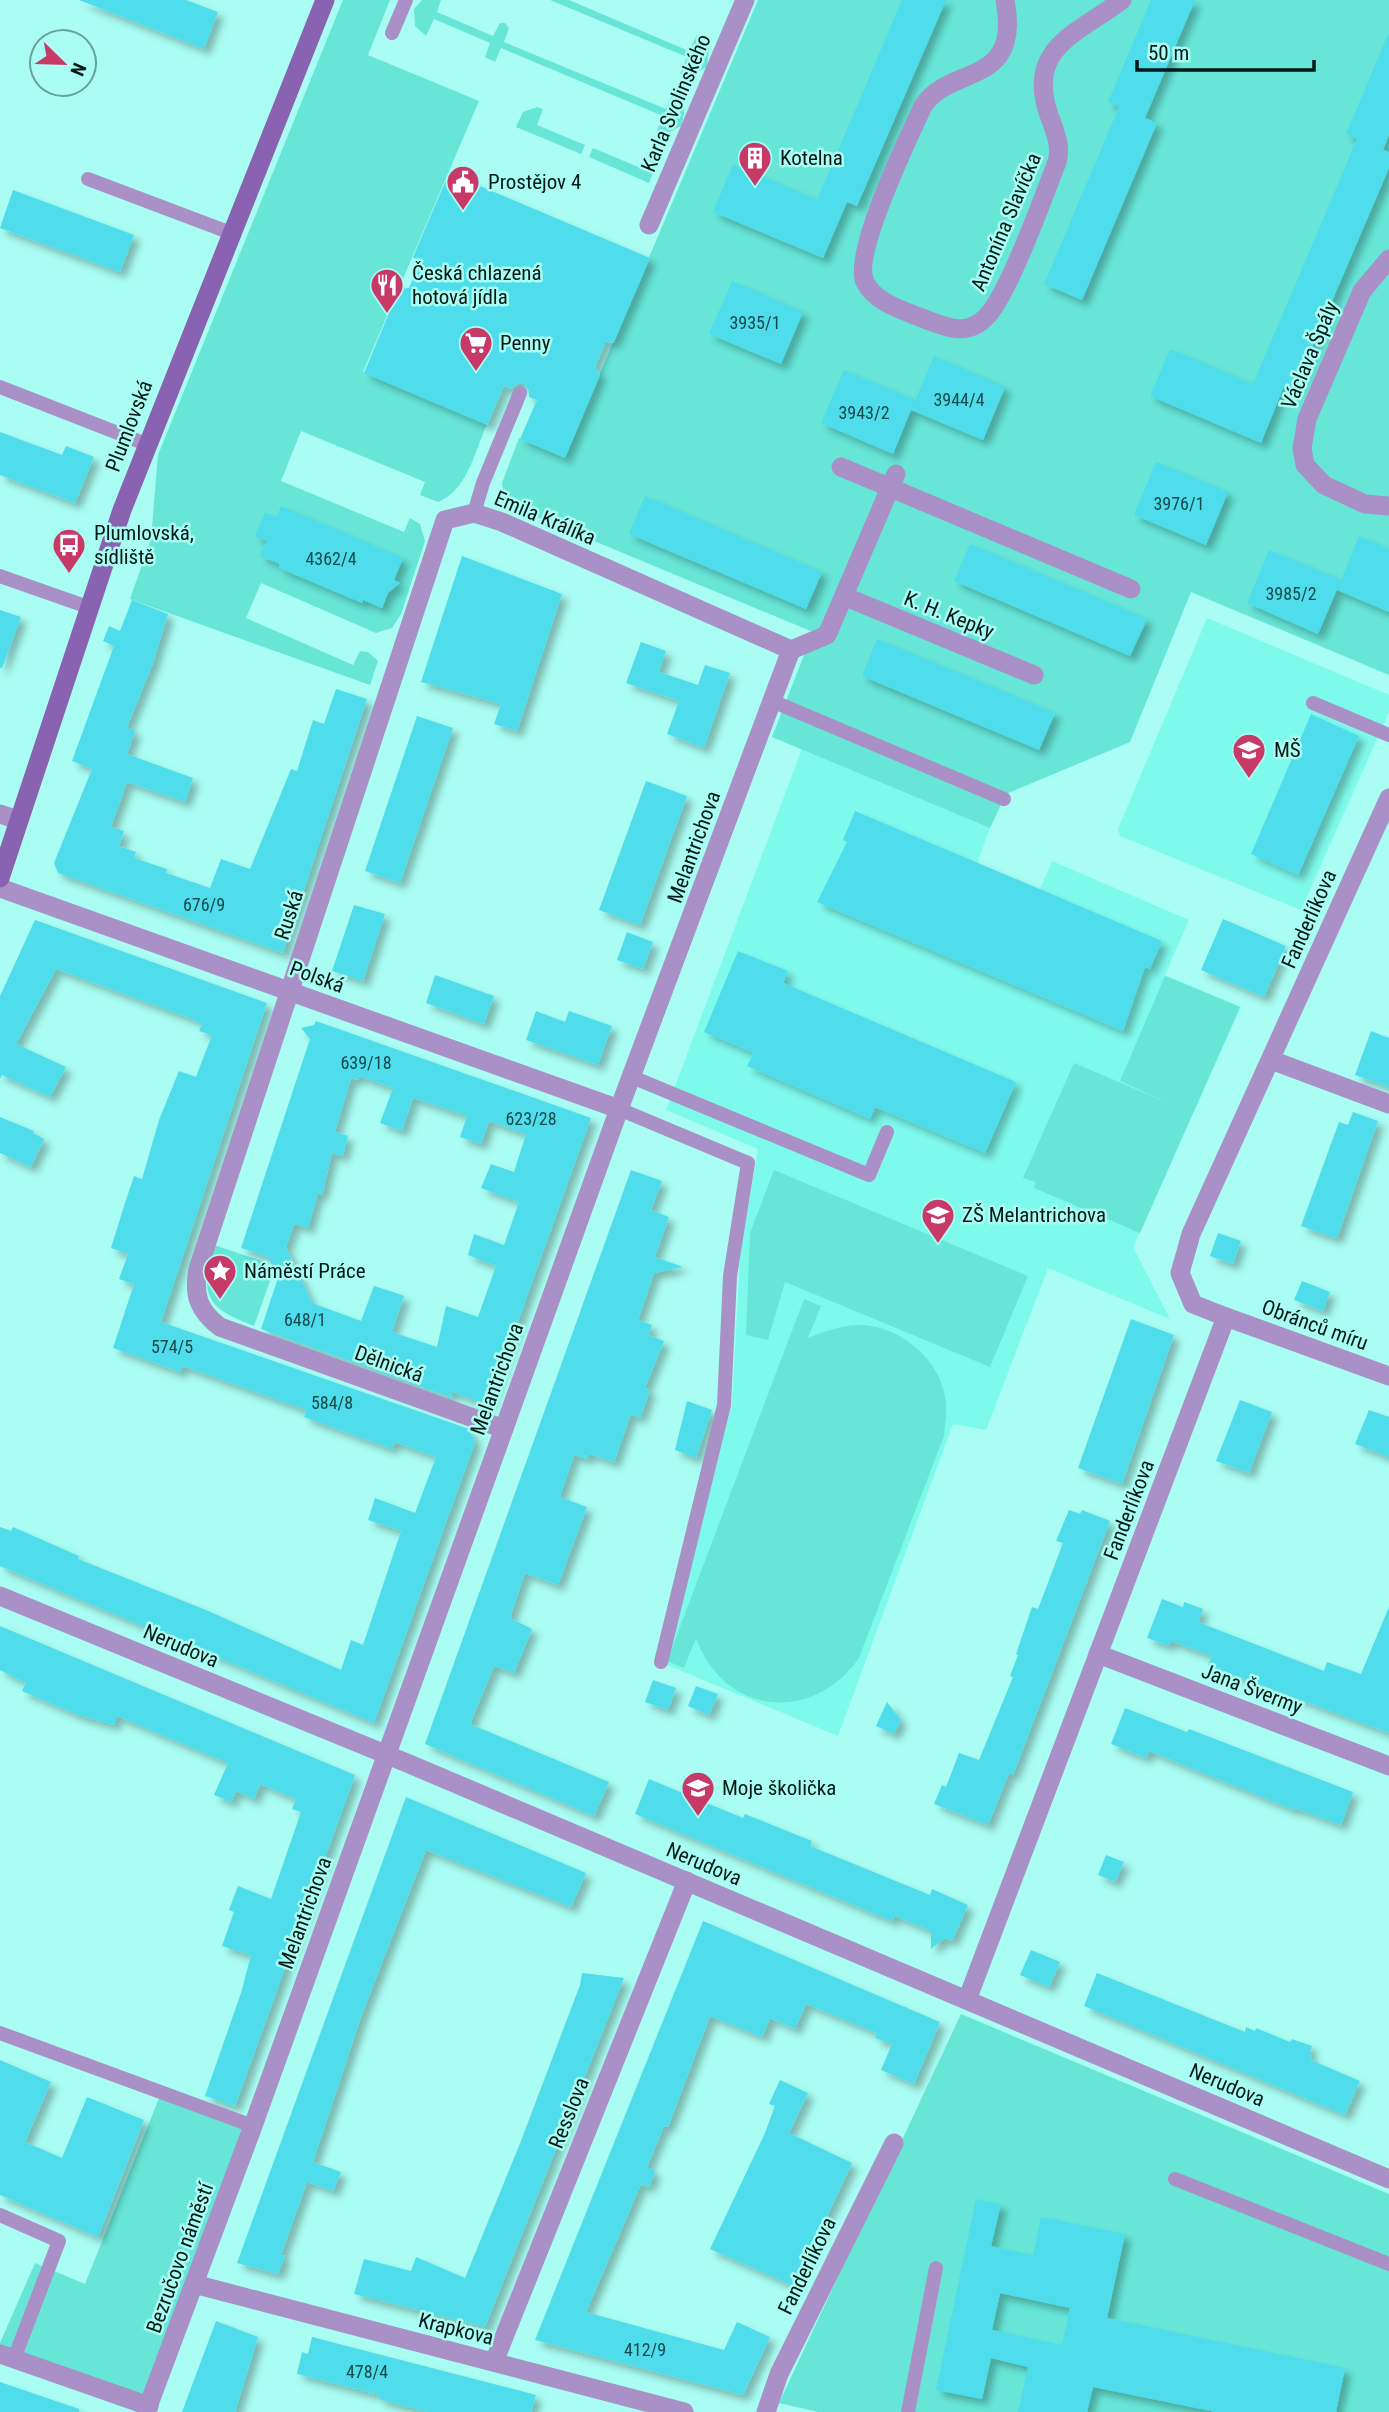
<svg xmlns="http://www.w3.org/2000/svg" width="1389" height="2412" font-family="'Roboto Condensed',sans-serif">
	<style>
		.built { fill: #7efaec }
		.green { fill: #67e6d8 }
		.building { fill: #4fdceb; fill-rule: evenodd; filter: url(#shadow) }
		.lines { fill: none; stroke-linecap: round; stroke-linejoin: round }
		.service { stroke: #a990c6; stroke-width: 14 }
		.minor { stroke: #a990c6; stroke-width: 19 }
		.secondary { stroke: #8963b1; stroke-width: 19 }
		.labels { text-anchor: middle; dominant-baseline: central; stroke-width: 5; stroke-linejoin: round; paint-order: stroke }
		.number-label { font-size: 18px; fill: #154a4c }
		.street-label { font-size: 21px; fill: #021917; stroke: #a9fdf2 }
		.poi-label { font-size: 21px; fill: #021917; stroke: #a9fdf2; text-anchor: start }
	</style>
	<defs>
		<filter id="shadow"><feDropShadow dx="6" dy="6" stdDeviation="3.5" flood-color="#0004"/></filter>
	</defs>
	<rect width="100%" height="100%" fill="#a9fdf2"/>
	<g class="built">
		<polygon points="1207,618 1389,695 1389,712 1301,910 1120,836 1118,829"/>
		<polygon points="802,749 990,828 977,863 1040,889 1052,861 1189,920 1165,975 1241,1007 1133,1247 1170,1319 1048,1268 986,1430 953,1424 838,1736 665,1664 732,1403 740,1254 758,1149 666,1110"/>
	</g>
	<g class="green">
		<path d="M343,0h47l-22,55 111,46 -116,271 124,52c-12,27 -20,67 -49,78l-18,-7 5,-13 -124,-51 -20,50 123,51 6,-14 10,6 5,17 -24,73 -9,14 -16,5 -115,-50 -15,35 107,47 7,-14 8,1 10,9 -8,24 -240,-86 21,-60 7,-84z"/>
		<polygon points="422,0 441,0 437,12 493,36 500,23 505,23 509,28 504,42 666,109 673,93 685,106 682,125 667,134 656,133 663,116 501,48 495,62 485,57 490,43 434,19 426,36 415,26 414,9"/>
		<polygon points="550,0 569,0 689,51 697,35 709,48 707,67 689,77 680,74 687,57"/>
		<polygon points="758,0 1389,0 1389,675 1191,592 1130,742 1006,794 990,828 772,737 813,632 505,504 502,483 519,438 565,456"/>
		<polygon points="537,107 543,109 537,125 585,145 581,154 516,127 523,112"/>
		<polygon points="593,148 641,168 648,153 659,158 649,183 589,157"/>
		<polygon points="1165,976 1240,1007 1140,1233 1034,1188 1036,1182 1023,1178 1074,1063 1171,1104 1120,1081"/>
		<polygon points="774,1170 1028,1276 990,1367 785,1282 768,1340 746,1335 750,1233"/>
		<path d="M214,1245l48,16 9,17 -17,48c-48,-18 -55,-31 -40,-81z"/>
		<path d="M804,1299l17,7 -13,32c15,-6 32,-12 48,-13 43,-2 87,36 90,78 1,11 -1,22 -2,33l-85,222c-46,66 -135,58 -163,-20l-12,30 -17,-7z"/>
		<polygon points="961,2014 1389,2194 1389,2412 818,2412 779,2403"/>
		<polygon points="163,2088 254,2121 149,2406 0,2354 0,2343 35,2263 85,2284"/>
	</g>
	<g class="building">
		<polygon points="79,0 186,0 218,12 204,49"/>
		<polygon points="902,0 946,0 857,206 847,202 823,258 713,212 733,164 817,200"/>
		<polygon points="1151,0 1195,0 1145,118 1157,123 1082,300 1044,284 1119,107 1108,102"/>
		<polygon points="1389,32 1389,135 1383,150 1389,152 1389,168 1294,390 1284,386 1261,443 1150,396 1170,349 1253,384 1357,139 1346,134"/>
		<polygon points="449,173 650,258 614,342 605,343 595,367 600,375 565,458 520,439 537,400 529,397 529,391 524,384 518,384 511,389 504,386 487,425 364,373 399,289 409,288 419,265 413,257"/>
		<polygon points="13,190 134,235 120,272 0,228"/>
		<polygon points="732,281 803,312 781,364 709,334"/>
		<polygon points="934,356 1005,387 983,440 911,410"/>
		<polygon points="844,370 915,400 893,454 821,423"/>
		<polygon points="0,432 62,455 66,446 94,457 75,503 0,475"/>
		<polygon points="1156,462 1228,492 1206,545 1134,515"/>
		<polygon points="645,496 822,572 806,609 629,534"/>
		<polygon points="281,506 403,558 394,580 400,583 388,593 382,608 363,600 362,603 279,568 280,564 260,556 267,541 255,536 265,513 277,517"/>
		<polygon points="1359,536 1389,549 1389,612 1337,590"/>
		<polygon points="970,544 1147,619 1130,656 954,581"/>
		<polygon points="1269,550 1341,580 1318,634 1247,603"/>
		<polygon points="462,556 562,594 517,731 494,724 501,704 421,682"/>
		<polygon points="132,600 168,614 153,663 127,727 135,731 127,754 193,778 185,802 127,782 111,827 124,831 119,846 136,852 134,858 167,869 166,873 210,888 221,859 250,869 291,769 297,771 313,720 324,724 336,689 367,699 283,953 58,873 54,863 92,769 72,761 114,646 103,641 109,626 120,631"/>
		<polygon points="0,610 21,617 2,668 0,668"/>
		<polygon points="877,639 1055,713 1039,750 862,676"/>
		<polygon points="641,642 666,651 659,672 698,685 705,665 730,673 704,748 667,734 679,701 626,683"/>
		<polygon points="1311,714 1359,736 1298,875 1251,854"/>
		<polygon points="417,716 453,728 400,883 365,871"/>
		<polygon points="646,781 687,796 640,925 599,910"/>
		<polygon points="855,811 1162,941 1150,969 1145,967 1123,1031 817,902 847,842 843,840"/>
		<polygon points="354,905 385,914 363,981 332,971"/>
		<polygon points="1223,919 1286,946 1264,997 1201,970"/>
		<polygon points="35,920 267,1003 161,1322 469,1429 475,1442 374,1723 0,1566 0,1527 11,1531 13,1527 79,1556 78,1559 206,1610 341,1670 351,1640 363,1645 401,1531 368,1520 375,1498 415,1513 436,1457 395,1442 392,1449 304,1417 306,1410 264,1395 183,1366 180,1372 113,1348 134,1284 119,1279 128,1254 111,1248 125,1203 134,1176 142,1179 159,1120 179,1071 196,1077 212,1035 199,1031 202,1024 190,1018 56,969 16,1044 66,1067 50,1097 2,1075 0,1079 0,996"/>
		<polygon points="627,932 653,942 643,969 617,960"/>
		<polygon points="738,951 788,971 783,983 1016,1082 985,1153 875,1107 870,1119 747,1066 754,1053 704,1032"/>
		<polygon points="435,975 494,996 484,1024 426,1003"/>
		<polygon points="536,1011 565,1022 569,1011 612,1026 598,1065 526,1040"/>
		<path d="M316,1021l275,97 -103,287 -38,-14 3,7 -192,-69 17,-51 -10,-21 -27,-9 69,-209 -9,-11 13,-3zM359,1076l34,12 -13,35 22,8 11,-33 54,18 -7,21 21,7 8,-23 37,13 -12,38 -23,-8 -10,24 38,14 -15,43 -30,-11 -6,21 28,11 -18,51 -32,-11 -9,41 -45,-15 12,-36 -14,-5 -16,-5 -13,35 -49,-18 -26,-56 8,-23 14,4 10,-35 4,2 10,-42 11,3 5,-20 -13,-4 16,-54 7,2z"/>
		<polygon points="1371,1031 1389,1038 1389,1087 1355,1075"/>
		<polygon points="1353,1112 1378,1121 1337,1238 1332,1237 1301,1226 1339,1122 1348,1125"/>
		<polygon points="0,1117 34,1131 33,1133 44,1139 31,1167 0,1153"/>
		<polygon points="631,1170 662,1181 651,1210 669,1217 655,1257 683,1267 654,1273 638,1320 652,1325 648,1335 664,1341 645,1388 650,1390 640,1418 631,1414 614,1462 589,1454 587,1459 574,1455 560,1497 587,1507 561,1577 558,1585 525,1573 510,1618 532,1629 514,1673 494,1666 470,1724 609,1782 594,1816 425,1744"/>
		<polygon points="1218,1233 1241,1241 1233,1264 1210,1256"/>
		<polygon points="1302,1281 1330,1292 1323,1311 1294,1300"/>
		<polygon points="1131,1319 1174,1335 1122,1484 1078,1468"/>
		<polygon points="1240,1400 1272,1412 1249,1473 1216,1461"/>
		<polygon points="687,1401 712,1410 696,1458 675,1450"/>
		<polygon points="1369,1410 1389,1417 1389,1457 1355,1444"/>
		<polygon points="1069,1510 1080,1514 1082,1510 1110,1521 1013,1775 1009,1773 988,1825 934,1804 942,1785 946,1787 959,1753 979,1760 1013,1677 1010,1676 1018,1655 1016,1654 1032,1607 1038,1609 1063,1543 1056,1541"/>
		<polygon points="1162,1599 1183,1607 1184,1602 1203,1609 1198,1622 1324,1671 1327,1662 1361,1674 1389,1607 1389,1733 1208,1665 1212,1656 1171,1641 1169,1646 1147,1638"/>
		<polygon points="0,1626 355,1775 235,2106 205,2096 241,1993 251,1955 222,1946 234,1912 229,1910 238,1886 271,1899 301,1812 292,1809 296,1799 260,1784 254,1799 236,1791 231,1802 214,1795 228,1763 117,1716 114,1725 78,1715 22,1691 26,1683 0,1670"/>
		<polygon points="653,1680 676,1688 668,1710 645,1702"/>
		<polygon points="696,1686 718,1694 709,1715 688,1706"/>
		<polygon points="887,1702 901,1720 894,1734 876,1726"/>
		<polygon points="1125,1708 1187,1732 1189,1729 1353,1792 1341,1825 1295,1808 1294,1810 1149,1751 1146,1758 1111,1744"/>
		<polygon points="649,1779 743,1818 745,1814 812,1841 810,1846 930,1895 932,1889 968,1905 952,1941 945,1938 931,1949 931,1931 895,1916 892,1921 635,1814"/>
		<polygon points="406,1797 586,1873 571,1907 426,1850 362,2014 313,2162 341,2172 333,2191 307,2182 281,2255 285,2256 278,2274 237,2263"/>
		<polygon points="1106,1855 1124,1862 1115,1882 1098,1875"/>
		<polygon points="703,1921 940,2022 914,2084 881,2070 892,2044 875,2038 877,2033 806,2004 795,2029 770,2018 762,2037 710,2016 668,2127 664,2126 647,2167 655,2171 649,2187 641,2184 586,2312 724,2350 737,2322 770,2337 743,2395 535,2340"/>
		<polygon points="1031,1950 1060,1962 1049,1987 1020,1975"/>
		<polygon points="582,1973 624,1978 485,2327 354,2294 364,2259 411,2271 416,2257 465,2278 521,2141 580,1985"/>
		<polygon points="1097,1973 1245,2032 1246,2027 1255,2031 1256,2028 1290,2042 1292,2039 1312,2046 1309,2055 1312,2056 1311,2060 1360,2081 1345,2115 1084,2006"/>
		<polygon points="0,2060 51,2082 25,2142 62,2158 87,2097 144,2120 98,2237 0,2195"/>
		<polygon points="780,2080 808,2093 789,2133 852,2163 794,2286 710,2249 765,2133 775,2106 769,2104"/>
		<path d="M976,2199l25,5 -10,42 42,9 8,-38 84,17 -18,84 238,50 -9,44h-120l-123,-25 -6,25h-69l10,-45 -37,-9 -9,41 -46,-9zM1000,2293l70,15 -8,37 -70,-15z"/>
		<polygon points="216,2321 258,2337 235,2412 182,2412"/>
		<polygon points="312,2337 536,2395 531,2412 428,2412 379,2399 380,2395 297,2374 302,2352 308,2354"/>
		<polygon points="0,2382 79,2409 79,2412 0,2412"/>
	</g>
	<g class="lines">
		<g class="service">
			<polyline points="392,33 406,0"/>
			<polyline points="88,179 231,233"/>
			<polyline points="0,387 146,444"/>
			<polyline points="474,513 483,483 520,393"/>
			<polyline points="0,576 88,607"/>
			<polyline points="772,701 1004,799"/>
			<polyline points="1313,703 1389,735"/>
			<polyline points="632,1077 869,1175 887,1132"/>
			<polyline points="619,1109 748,1163 730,1276 724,1405 661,1662"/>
			<polyline points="0,2033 253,2126"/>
			<polyline points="1175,2179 1389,2264"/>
			<polyline points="0,2215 59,2241 14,2359"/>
			<polyline points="908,2412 936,2268"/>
		</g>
		<g class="minor">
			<path d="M1005,0c17,88 -55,64 -82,106 -14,30 -71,149 -58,176 11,22 41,29 62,38 21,8 41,16 59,-3 22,-21 58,-122 71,-155 5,-17 -3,-32 -8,-47 -24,-68 30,-82 73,-115"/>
			<polyline points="649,225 745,0"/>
			<polyline points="1389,259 1362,291 1307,419 1302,448 1305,465 1324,485 1365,504 1389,506"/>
			<polyline points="841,467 1131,589"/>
			<polyline points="846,597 1034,675"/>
			<polyline points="791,650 827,635 896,474"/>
			<polyline points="0,814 18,820"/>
			<polyline points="0,888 619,1109"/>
			<polyline points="1271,1060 1389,1104"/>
			<polyline points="1226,1317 1389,1376"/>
			<path d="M504,1429l-284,-102c-21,-16 -27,-31 -22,-58l247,-749 29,-7 28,9 289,128"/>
			<polyline points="0,1596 407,1763 1389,2179"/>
			<polyline points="1098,1654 1389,1766"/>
			<polyline points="967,2000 1226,1317 1193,1304 1180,1273 1191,1234 1389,798"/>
			<polyline points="194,2284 684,2412"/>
			<polyline points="0,2354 149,2406"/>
			<polyline points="494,2362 687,1881"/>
			<polyline points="146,2412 253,2126 619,1109 791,650"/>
			<polyline points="766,2412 779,2374 894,2143"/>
		</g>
		<polyline class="secondary" points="0,878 122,510 325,0"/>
	</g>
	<defs>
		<symbol id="building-pin" viewBox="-11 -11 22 30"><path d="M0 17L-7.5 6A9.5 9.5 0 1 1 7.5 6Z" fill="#c73a68" stroke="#a9fdf2"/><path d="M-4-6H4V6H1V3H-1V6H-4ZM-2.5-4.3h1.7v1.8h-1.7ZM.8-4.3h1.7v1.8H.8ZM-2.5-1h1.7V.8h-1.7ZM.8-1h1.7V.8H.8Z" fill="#fff"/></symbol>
		<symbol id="civic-pin" viewBox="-11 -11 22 30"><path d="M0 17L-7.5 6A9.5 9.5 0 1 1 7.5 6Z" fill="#c73a68" stroke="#a9fdf2"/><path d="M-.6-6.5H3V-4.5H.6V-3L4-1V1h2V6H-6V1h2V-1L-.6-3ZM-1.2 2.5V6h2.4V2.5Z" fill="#fff"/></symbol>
		<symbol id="restaurant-pin" viewBox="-11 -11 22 30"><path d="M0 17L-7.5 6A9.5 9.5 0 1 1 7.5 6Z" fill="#c73a68" stroke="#a9fdf2"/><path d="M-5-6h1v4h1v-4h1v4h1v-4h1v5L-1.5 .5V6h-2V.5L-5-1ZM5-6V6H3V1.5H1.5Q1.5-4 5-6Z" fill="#fff"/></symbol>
		<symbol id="supermarket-pin" viewBox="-11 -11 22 30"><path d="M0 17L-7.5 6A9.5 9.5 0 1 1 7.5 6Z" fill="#c73a68" stroke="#a9fdf2"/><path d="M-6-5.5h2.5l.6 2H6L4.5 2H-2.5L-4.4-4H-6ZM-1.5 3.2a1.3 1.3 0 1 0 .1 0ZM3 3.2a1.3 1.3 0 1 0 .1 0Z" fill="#fff"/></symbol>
		<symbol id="bus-pin" viewBox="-11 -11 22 30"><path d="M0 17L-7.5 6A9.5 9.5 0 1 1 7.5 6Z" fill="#c73a68" stroke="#a9fdf2"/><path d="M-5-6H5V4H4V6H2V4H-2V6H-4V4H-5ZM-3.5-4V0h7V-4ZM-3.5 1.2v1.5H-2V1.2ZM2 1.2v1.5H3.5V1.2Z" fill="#fff"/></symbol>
		<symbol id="school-pin" viewBox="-11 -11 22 30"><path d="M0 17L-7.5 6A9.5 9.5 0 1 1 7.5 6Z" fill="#c73a68" stroke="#a9fdf2"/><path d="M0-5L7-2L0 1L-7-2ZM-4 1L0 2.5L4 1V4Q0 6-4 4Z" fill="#fff"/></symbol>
		<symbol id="sight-pin" viewBox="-11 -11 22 30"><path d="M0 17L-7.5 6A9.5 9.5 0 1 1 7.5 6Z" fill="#c73a68" stroke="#a9fdf2"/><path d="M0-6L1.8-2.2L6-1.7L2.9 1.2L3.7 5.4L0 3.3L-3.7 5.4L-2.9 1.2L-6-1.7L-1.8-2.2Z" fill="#fff"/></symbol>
	</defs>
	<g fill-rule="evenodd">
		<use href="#building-pin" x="736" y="139" width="38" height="52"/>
		<use href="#civic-pin" x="444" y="163" width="38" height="52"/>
		<use href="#restaurant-pin" x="368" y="266" width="38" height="52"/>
		<use href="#supermarket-pin" x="457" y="324" width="38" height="52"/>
		<use href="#bus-pin" x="50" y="526" width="38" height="52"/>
		<use href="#school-pin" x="1230" y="731" width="38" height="52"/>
		<use href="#school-pin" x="919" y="1196" width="38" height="52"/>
		<use href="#sight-pin" x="201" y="1252" width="38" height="52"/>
		<use href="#school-pin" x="679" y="1769" width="38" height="52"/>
	</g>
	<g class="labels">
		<g class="number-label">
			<text x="755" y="322">3935/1</text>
			<text x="959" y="399">3944/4</text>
			<text x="864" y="412">3943/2</text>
			<text x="1179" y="503">3976/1</text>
			<text x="331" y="558">4362/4</text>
			<text x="1291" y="593">3985/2</text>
			<text x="204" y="904">676/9</text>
			<text x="366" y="1062">639/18</text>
			<text x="531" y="1118">623/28</text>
			<text x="305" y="1319">648/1</text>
			<text x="172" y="1346">574/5</text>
			<text x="332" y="1402">584/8</text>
			<text x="645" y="2349">412/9</text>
			<text x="367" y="2371">478/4</text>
		</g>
		<g class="street-label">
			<text transform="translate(676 103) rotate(-67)">Karla Svolinského</text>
			<text transform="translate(1006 222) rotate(-67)">Antonína Slavíčka</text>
			<text transform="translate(1310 355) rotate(-67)">Václava Špály</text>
			<text transform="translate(129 426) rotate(-69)">Plumlovská</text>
			<text transform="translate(545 518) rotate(23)">Emila Králíka</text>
			<text transform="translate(949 615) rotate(22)">K. H. Kepky</text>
			<text transform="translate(694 847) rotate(-70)">Melantrichova</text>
			<text transform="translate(289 915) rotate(-72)">Ruská</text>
			<text transform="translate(1309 919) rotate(-66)">Fanderlíkova</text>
			<text transform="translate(317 977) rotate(20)">Polská</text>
			<text transform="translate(1315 1325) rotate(20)">Obránců míru</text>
			<text transform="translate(389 1364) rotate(20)">Dělnická</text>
			<text transform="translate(497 1379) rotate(-70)">Melantrichova</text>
			<text transform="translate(1129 1510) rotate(-69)">Fanderlíkova</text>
			<text transform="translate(181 1646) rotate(23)">Nerudova</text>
			<text transform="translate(1252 1689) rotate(21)">Jana Švermy</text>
			<text transform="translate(704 1864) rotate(23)">Nerudova</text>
			<text transform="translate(305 1913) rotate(-70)">Melantrichova</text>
			<text transform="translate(1227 2085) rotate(23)">Nerudova</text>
			<text transform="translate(569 2113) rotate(-68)">Resslova</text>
			<text transform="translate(180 2258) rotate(-70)">Bezručovo náměstí</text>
			<text transform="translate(807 2266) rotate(-64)">Fanderlíkova</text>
			<text transform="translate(456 2329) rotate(14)">Krapkova</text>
		</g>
		<g class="poi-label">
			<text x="780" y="158">Kotelna</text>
			<text x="488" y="182">Prostějov 4</text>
			<text x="412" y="273">Česká chlazená<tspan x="412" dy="24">hotová jídla</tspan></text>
			<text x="500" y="343">Penny</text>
			<text x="94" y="533">Plumlovská,<tspan x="94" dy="24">sídliště</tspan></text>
			<text x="1274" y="750">MŠ</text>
			<text x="962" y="1215">ZŠ Melantrichova</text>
			<text x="244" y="1271">Náměstí Práce</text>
			<text x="722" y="1788">Moje školička</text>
		</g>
	</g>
	<g transform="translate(63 63) rotate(113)"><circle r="33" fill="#a9fdf2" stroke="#66a29a" stroke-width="2"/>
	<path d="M0-5L12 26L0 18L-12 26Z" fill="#c73a68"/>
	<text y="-10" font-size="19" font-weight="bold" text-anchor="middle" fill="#021917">N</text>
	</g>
	<path d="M1137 60v10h177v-10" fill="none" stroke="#021917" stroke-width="3.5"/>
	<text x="1148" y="60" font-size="21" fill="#021917" stroke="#a9fdf2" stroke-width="5" paint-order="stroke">50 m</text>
</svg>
